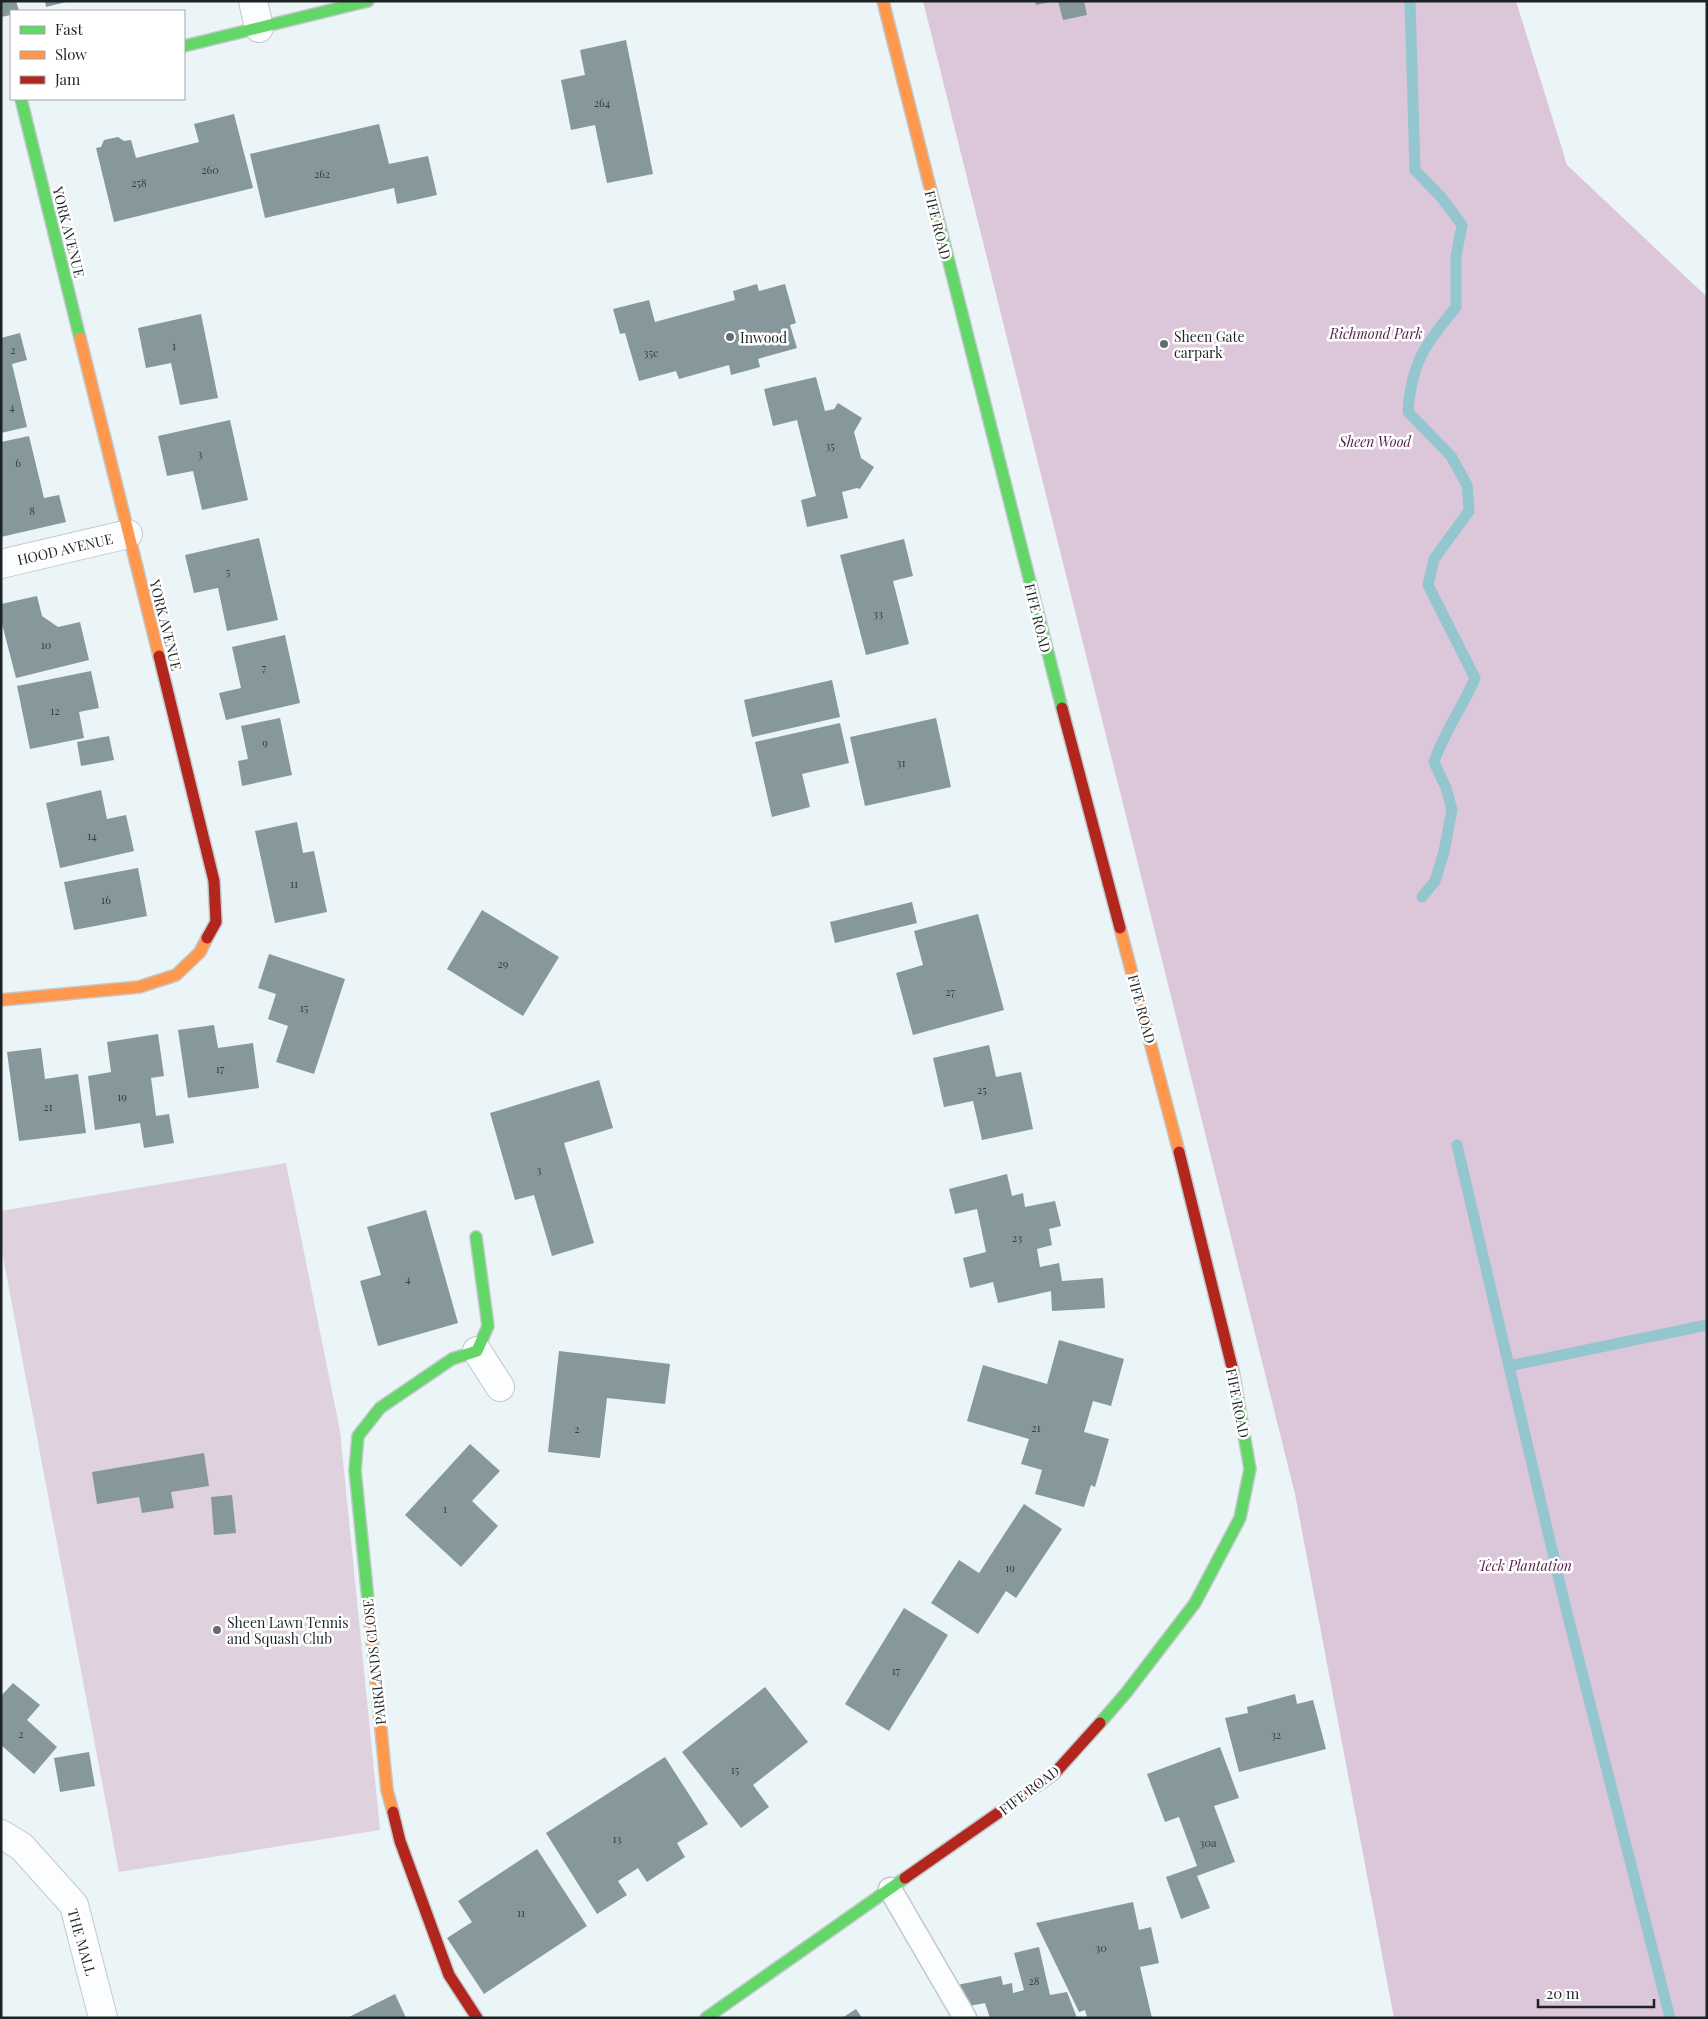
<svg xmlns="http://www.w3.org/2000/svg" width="1708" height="2019" font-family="'Playfair Display',serif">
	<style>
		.green { fill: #dfd1de }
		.forest { fill: #dcc6d9 }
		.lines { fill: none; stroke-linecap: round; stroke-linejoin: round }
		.stream { stroke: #94c6d0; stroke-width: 11 }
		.building { fill: #86989b }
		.lane-casing { stroke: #c2c9cb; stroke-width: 25 }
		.street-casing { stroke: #c2c9cb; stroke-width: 30 }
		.fast-casing { stroke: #c2c9cb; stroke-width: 14 }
		.slow-casing { stroke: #c2c9cb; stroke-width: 14 }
		.jam-casing { stroke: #c2c9cb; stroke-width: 14 }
		.lane { stroke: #fcfdfe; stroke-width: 22 }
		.street { stroke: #fcfdfe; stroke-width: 28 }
		.fast { stroke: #63d668; stroke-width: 11 }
		.slow { stroke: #ff974d; stroke-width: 11 }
		.jam { stroke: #b3261e; stroke-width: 11 }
		.poi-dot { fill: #656c6e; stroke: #fff; stroke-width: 2 }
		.labels { text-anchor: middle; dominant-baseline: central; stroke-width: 5; stroke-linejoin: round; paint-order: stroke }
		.number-label { font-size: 11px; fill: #374042 }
		.street-label { font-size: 14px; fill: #1d2324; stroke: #fff }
		.park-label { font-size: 14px; font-style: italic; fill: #541d48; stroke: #fff }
		.poi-label { font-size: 14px; fill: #1d2324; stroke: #fff; text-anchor: start }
	</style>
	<rect width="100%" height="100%" fill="#ebf4f6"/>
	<polygon class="green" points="286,1163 340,1431 380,1830 119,1872 1,1246 1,1211"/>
	<polygon class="forest" points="923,1 1516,1 1567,165 1707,297 1707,2018 1394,2018 1295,1494"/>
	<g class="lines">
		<g class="stream">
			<path d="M1410,1l5,169 26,27 21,28 -6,31v51c-30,37 -45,55 -48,105l43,44 16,29 2,26 -35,48 -6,26 47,93c-12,29 -31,54 -41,84l12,26 6,22 -8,42 -9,29 -13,16"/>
			<polyline points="1457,1145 1566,1609 1670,2018"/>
			<polyline points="1509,1366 1707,1325"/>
		</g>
	</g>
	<g class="building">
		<polygon points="1,1 16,1 19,11 11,11 11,15 1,17"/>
		<polygon points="45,1 66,1 66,2 46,7"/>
		<polygon points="1035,1 1051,1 1051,2 1036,5"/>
		<polygon points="1058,1 1084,1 1087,15 1063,20"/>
		<polygon points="626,40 653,174 607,183 595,125 571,130 561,80 585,75 580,50"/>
		<polygon points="234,114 253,188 114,222 96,148 101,147 104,140 118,137 124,141 131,140 136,158 199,142 194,124"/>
		<polygon points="379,124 389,164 428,156 437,195 397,204 394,188 265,218 250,154"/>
		<polygon points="757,284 759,291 785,284 796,323 790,325 797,348 758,359 760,367 731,375 729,365 679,379 676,371 639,381 625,333 620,334 613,309 649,300 655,322 735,300 733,291"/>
		<polygon points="201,314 218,398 180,405 171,363 146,368 138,328"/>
		<polygon points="20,333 27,360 12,364 27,427 1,433 1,338"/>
		<polygon points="816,377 825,411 834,409 838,403 862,418 854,432 861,458 874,467 860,489 857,488 842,492 848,518 807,527 801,500 816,496 797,420 773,426 764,389"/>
		<polygon points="230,420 248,500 202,510 193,471 167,476 158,436"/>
		<polygon points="29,436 44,498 59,495 66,522 1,537 1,442"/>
		<polygon points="259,538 278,620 227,631 218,588 194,593 185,555"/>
		<polygon points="904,539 913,576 893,581 909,644 866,655 840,555"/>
		<polygon points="37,596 42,616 58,627 80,622 89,660 16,678 1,620 1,604"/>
		<polygon points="285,635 300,703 226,720 219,693 241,688 232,647"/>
		<polygon points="91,671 99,708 79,712 84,738 30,749 17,686"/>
		<polygon points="832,680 840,717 752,737 744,700"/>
		<polygon points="280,718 292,775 242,786 238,761 248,759 241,726"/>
		<polygon points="936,718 951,787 865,806 850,737"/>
		<polygon points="840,723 849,763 802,774 810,807 772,817 755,742"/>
		<polygon points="109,736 114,760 81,766 77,742"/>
		<polygon points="101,790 107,819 126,815 134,851 60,868 46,803"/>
		<polygon points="297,822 303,853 314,851 327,912 275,923 255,831"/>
		<polygon points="138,868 147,916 74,930 64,882"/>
		<polygon points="912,902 917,923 835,943 830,922"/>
		<polygon points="482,910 559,957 523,1016 447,969"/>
		<polygon points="978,914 1004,1010 913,1035 896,973 923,965 914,931"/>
		<polygon points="269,954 345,979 314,1074 276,1062 288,1026 268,1019 276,994 258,988"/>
		<polygon points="214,1025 218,1048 253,1043 259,1088 188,1098 178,1030"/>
		<polygon points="158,1034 164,1076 151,1078 156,1116 169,1114 174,1143 144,1148 140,1123 95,1130 88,1076 111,1072 107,1042"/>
		<polygon points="989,1045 996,1077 1021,1072 1033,1129 982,1140 973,1101 944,1107 933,1058"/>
		<polygon points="41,1048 45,1079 78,1074 86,1133 19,1141 7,1052"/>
		<polygon points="599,1080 613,1128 564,1143 594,1243 552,1256 534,1195 515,1200 490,1113"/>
		<polygon points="1007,1174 1012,1196 1023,1193 1025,1207 1055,1201 1061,1226 1049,1229 1052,1245 1037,1249 1040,1267 1059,1263 1062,1281 1103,1278 1105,1308 1052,1311 1051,1291 998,1303 993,1282 970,1288 963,1258 986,1252 977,1209 955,1214 949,1189"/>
		<polygon points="426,1210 458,1323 378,1346 360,1281 381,1275 367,1227"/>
		<polygon points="1059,1340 1124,1359 1111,1406 1093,1401 1084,1432 1109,1439 1095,1487 1091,1485 1084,1507 1035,1494 1042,1470 1021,1464 1029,1439 967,1421 983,1365 1047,1384"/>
		<polygon points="559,1351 670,1364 665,1404 607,1398 600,1458 548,1452"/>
		<polygon points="470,1444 500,1471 472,1501 498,1526 461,1567 405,1515"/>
		<polygon points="204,1453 209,1486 171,1492 174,1508 142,1513 139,1497 97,1504 92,1472"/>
		<polygon points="232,1495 236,1533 214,1535 211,1497"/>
		<polygon points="1024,1504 1062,1529 1016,1598 1006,1591 978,1634 931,1603 959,1560 979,1573"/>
		<polygon points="904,1608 948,1635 889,1731 845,1704"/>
		<polygon points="13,1683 40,1705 27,1720 57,1747 34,1774 1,1745 1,1696"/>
		<polygon points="765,1687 808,1742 753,1785 769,1807 741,1828 682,1752"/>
		<polygon points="1295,1694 1297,1704 1313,1700 1326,1749 1239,1772 1225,1718 1248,1713 1247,1707"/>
		<polygon points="1220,1747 1239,1798 1214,1806 1235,1862 1197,1876 1210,1908 1181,1919 1166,1877 1197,1866 1179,1817 1165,1822 1147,1774"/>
		<polygon points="89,1752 95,1786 60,1792 54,1758"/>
		<polygon points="665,1757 708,1824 677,1843 685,1857 647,1882 638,1868 618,1881 627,1895 597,1914 546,1833"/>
		<polygon points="537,1849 587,1926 484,1994 447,1938 472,1922 458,1901"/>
		<polygon points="1133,1902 1139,1930 1151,1927 1159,1963 1140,1967 1152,2018 1087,2017 1085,2010 1079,2012 1036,1923"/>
		<polygon points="1039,1947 1050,1995 1067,1992 1077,2018 990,2018 985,2003 969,2006 957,1985 1001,1976 1003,1985 1012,1983 1013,1993 1024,1990 1014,1953"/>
		<polygon points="395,1994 406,2018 347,2018"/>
		<polygon points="856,2009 862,2018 842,2018"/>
	</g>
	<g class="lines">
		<defs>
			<polyline id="lane" points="890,1889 965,2018"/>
			<g id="street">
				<polyline points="253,1 259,28"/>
				<polyline points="1,564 128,534"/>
				<polyline points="477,1351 500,1387"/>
				<polyline points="1,1834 22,1847 74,1905 103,2018"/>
			</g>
			<g id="fast">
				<polyline points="184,46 368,1"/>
				<polyline points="21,99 80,338"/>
				<polyline points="937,215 1062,708"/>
				<polyline points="370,1620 355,1470 358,1436 380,1408 452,1359 477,1351 488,1326 476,1237"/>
				<polyline points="1100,1723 1126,1693 1195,1603 1240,1518 1250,1469 1233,1371"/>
				<polyline points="706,2018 905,1878"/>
			</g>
			<g id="slow">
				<polyline points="883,1 937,215"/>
				<polyline points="80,338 159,656"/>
				<polyline points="1120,928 1179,1152"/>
				<polyline points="1,1000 139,987 176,975 200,952 207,938"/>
				<polyline points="370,1620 387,1790 393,1812"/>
			</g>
			<g id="jam">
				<polyline points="159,656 214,881 216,922 207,938"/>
				<polyline points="1062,708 1120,928"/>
				<polyline points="1179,1152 1233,1371"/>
				<polyline points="393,1812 400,1841 449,1975 477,2018"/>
				<polyline points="905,1878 1054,1774 1100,1723"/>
			</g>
		</defs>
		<use href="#lane" class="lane-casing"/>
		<use href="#street" class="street-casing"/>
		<use href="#fast" class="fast-casing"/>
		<use href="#slow" class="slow-casing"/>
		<use href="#jam" class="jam-casing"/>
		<use href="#lane" class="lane"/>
		<use href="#street" class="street"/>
		<use href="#fast" class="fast"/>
		<use href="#slow" class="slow"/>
		<use href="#jam" class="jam"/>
	</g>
	<g class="poi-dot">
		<circle cx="730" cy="337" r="5"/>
		<circle cx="1164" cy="344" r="5"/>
		<circle cx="217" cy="1630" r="5"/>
	</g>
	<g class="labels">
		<g class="number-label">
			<text x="602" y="102">264</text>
			<text x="210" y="169">260</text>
			<text x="322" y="173">262</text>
			<text x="139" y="182">258</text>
			<text x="174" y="345">1</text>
			<text x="13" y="349">2</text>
			<text x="651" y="352">35c</text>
			<text x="12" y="406">4</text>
			<text x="830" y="445">35</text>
			<text x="200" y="453">3</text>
			<text x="18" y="462">6</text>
			<text x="32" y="510">8</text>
			<text x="228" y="571">5</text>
			<text x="878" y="613">33</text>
			<text x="46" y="644">10</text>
			<text x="264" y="667">7</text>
			<text x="55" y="710">12</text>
			<text x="265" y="742">9</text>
			<text x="901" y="762">31</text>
			<text x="92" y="835">14</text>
			<text x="294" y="883">11</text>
			<text x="106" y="899">16</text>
			<text x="503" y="963">29</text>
			<text x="950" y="991">27</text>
			<text x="304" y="1007">15</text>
			<text x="220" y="1068">17</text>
			<text x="982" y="1089">25</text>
			<text x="122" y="1096">19</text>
			<text x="48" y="1106">21</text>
			<text x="539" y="1169">3</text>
			<text x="1017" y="1237">23</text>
			<text x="408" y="1278">4</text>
			<text x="1036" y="1427">21</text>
			<text x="577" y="1428">2</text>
			<text x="445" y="1508">1</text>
			<text x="1010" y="1567">19</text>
			<text x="896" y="1670">17</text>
			<text x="21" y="1733">2</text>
			<text x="1276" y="1734">32</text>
			<text x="735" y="1769">15</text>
			<text x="617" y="1838">13</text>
			<text x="1208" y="1842">30a</text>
			<text x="521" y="1912">11</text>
			<text x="1101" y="1947">30</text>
			<text x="1034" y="1980">28</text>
		</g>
		<g class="street-label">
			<text transform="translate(938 225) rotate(76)">FIFE ROAD</text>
			<text transform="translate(69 232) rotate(76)">YORK AVENUE</text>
			<text transform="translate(65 549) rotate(-13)">HOOD AVENUE</text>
			<text transform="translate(1038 618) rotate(76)">FIFE ROAD</text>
			<text transform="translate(166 625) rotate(76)">YORK AVENUE</text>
			<text transform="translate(1142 1009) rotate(75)">FIFE ROAD</text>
			<text transform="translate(1238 1403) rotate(79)">FIFE ROAD</text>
			<text transform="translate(374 1662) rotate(-96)">PARKLANDS CLOSE</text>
			<text transform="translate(1029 1790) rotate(-37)">FIFE ROAD</text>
			<text transform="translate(82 1942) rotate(74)">THE MALL</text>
		</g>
		<g class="park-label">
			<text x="1376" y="333">Richmond Park</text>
			<text x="1375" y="441">Sheen Wood</text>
			<text x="1525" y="1565">Teck Plantation</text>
		</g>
		<g class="poi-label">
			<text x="1174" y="336">Sheen Gate<tspan x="1174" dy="16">carpark</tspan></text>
			<text x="740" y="337">Inwood</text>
			<text x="227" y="1622">Sheen Lawn Tennis<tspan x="227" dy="16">and Squash Club</tspan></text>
		</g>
	</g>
	<rect width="1708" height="2019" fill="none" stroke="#1d2324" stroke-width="5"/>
	<rect x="10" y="10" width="175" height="90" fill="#ffffff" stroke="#a5a7a7"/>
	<rect x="20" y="26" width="25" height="8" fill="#63d668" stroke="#a5a7a7"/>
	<text x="55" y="35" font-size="15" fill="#1d2324">Fast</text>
	<rect x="20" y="51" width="25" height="8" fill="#ff974d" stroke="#a5a7a7"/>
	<text x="55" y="60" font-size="15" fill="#1d2324">Slow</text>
	<rect x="20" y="76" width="25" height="8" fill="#b3261e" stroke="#a5a7a7"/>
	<text x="55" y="85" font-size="15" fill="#1d2324">Jam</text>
	<path d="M1538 1999v8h116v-8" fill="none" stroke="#1d2324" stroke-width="2.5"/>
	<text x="1546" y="1999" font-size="15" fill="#1d2324" stroke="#ffffff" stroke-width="4" paint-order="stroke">20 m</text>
</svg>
